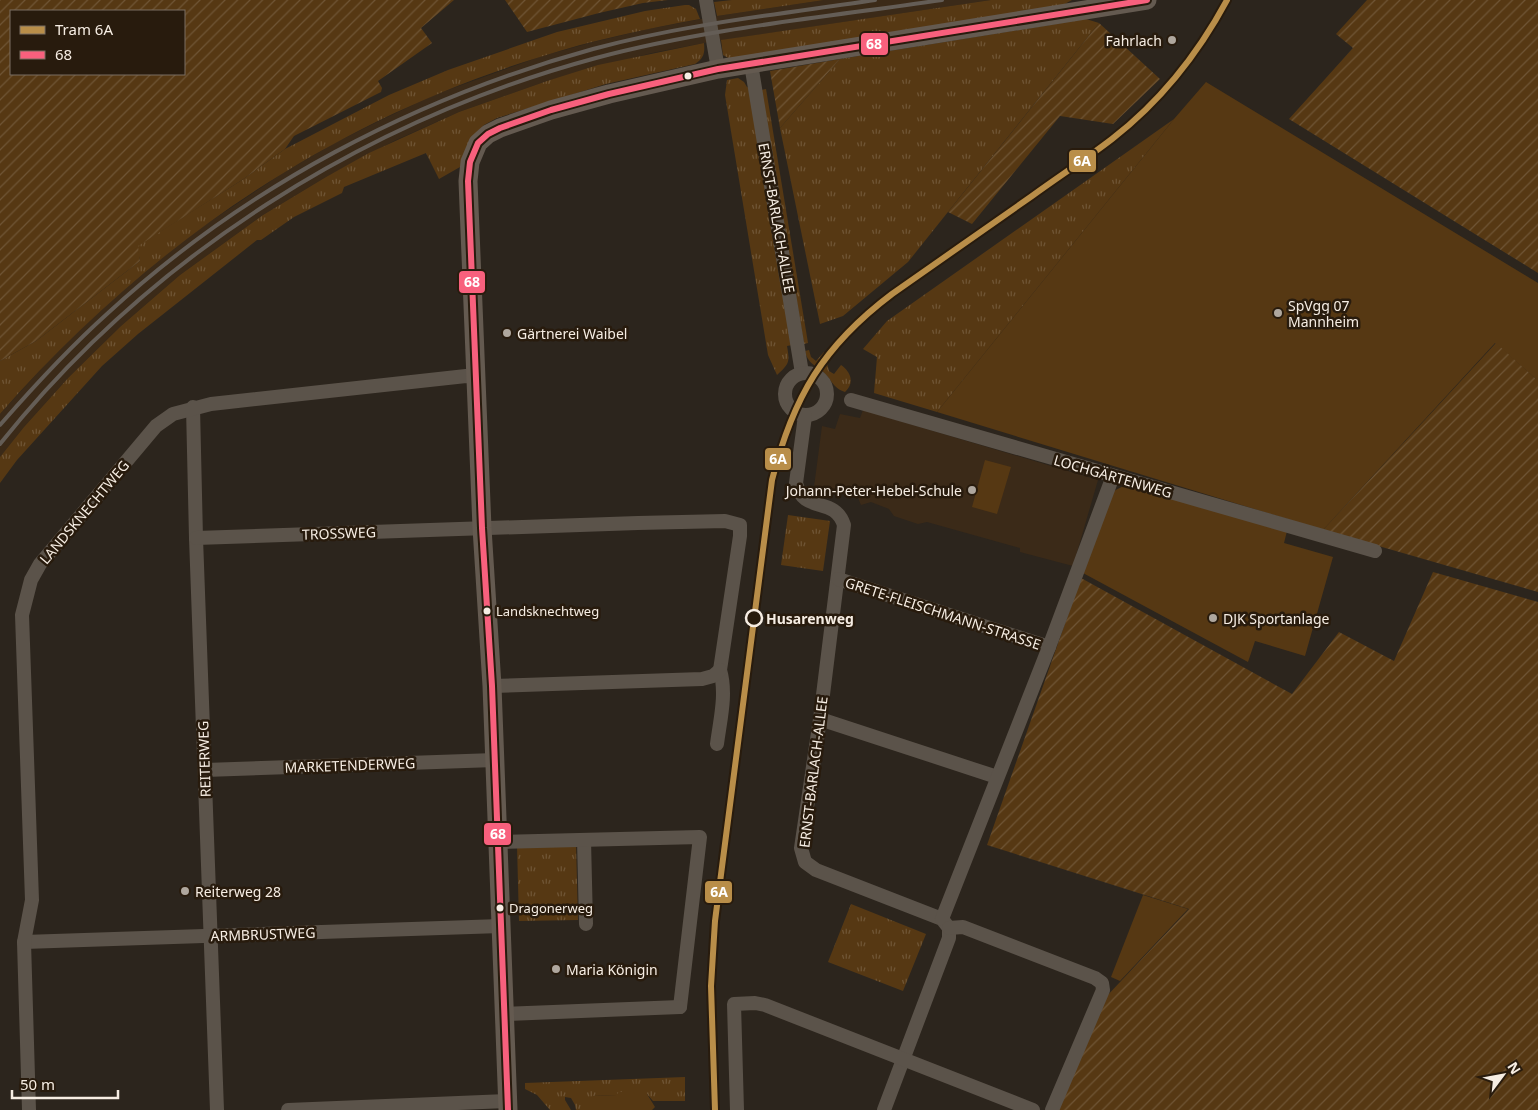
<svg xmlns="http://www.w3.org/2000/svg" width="1538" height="1110" font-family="'Noto Sans',sans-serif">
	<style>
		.built { fill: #3b2a18 }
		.grass { fill: url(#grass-tufts) }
		.park { fill: #563813 }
		.garden { fill: url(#garden-furrows); fill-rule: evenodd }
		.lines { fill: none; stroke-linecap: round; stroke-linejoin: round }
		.street { stroke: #5b534a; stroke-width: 14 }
		.secondary { stroke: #645a50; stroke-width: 19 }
		.rail { stroke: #645d56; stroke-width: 4 }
		.bus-1-casing { stroke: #281b0d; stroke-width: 10 }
		.bus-1 { stroke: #f8607d; stroke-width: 6 }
		.tram-1-casing { stroke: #281b0d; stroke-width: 10 }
		.tram-1 { stroke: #b98e49; stroke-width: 6 }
		.poi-dot { fill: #afa79e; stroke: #281b0d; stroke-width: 2 }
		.bus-dot { fill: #f6ede3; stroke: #281b0d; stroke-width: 2 }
		.stop-dot { fill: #281b0d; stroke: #f6ede3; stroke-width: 2.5 }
		.labels { text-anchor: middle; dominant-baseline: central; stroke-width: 5; stroke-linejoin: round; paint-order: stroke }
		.bus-label { font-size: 13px; fill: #f6ede3; stroke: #281b0d; text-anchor: start }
		.poi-label { font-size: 14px; fill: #f6ede3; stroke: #281b0d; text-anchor: start }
		.street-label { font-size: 14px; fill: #f6ede3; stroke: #281b0d }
		.stop-label { font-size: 14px; font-weight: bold; fill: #f6ede3; stroke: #281b0d; text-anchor: start }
		.line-badge { stroke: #281b0d; stroke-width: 2 }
		.badge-label { font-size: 14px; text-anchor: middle; font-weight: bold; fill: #fff }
	</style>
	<defs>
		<pattern id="grass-tufts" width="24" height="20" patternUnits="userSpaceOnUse" patternTransform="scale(1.25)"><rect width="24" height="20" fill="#563813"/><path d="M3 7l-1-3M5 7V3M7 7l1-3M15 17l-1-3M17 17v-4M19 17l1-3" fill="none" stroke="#6f5535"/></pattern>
		<pattern id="garden-furrows" width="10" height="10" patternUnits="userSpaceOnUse" patternTransform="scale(1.25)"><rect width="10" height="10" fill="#563813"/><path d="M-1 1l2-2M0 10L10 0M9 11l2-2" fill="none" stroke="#6f5535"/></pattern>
	</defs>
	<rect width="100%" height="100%" fill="#2c251d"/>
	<g class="built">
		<polygon points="824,0 991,0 704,43 652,53 547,81 459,112 394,141 326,177 263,215 180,275 121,326 69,377 24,427 0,457 0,414 62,346 103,307 190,235 283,173 333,144 383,119 434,95 539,57 593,42 648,29 717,16"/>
		<polygon points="863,410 1098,480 1073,566 1020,552 1020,548 927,522 918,524 894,516 889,509 871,502 861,505 856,493 841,488 839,494 814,487 822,426 835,429 840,414 860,418"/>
	</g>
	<g class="grass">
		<polygon points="732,0 824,0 717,16 714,2"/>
		<polygon points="991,0 1072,0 1061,6 730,59 723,55 721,40"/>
		<path d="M685,5h4l7,4 4,10c-54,10 -108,21 -160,38 -212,65 -395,191 -540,357v-53l36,-20 104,-80 -3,-15 105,-66 43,-31 104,-54 59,-25 109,-38 88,-21z"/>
		<polygon points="1086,19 1099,23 908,262 843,316 820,324 780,128 840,59"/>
		<path d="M704,43c1,10 0,15 -9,21l-89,20 -109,34 -13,7 -13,13 -11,29 -21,12 -13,-26 -82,34 -2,6 -48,24 -33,23h-4l-119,94 -36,32 -85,94 -17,23v-26l24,-30 45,-50 52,-51 59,-51 83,-60 63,-38 43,-24 90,-41 88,-31 51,-16z"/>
		<path d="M738,78l6,4 3,5 2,1 43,257 -5,1c3,17 2,18 -10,29l-9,-20 -43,-260 2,-15z"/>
		<polygon points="766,89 808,343 804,344 761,90"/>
		<polygon points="1174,119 937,412 874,393 877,357 863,349 887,321"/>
		<path d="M809,350l2,7 5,4 8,-9 5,19 5,3 7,-9c10,7 14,18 4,27 -9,-3 -12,-8 -17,-15 -8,-11 -20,-11 -23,-26z"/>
		<polygon points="788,515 830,521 823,571 781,565"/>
		<polygon points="576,844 578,920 519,921 517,845"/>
		<polygon points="851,904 926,934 903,991 828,962"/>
		<polygon points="685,1077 685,1101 653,1101 647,1094 593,1096 593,1110 576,1110 575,1105 571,1098 565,1097 565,1100 571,1110 550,1110 537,1095 525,1089 525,1083"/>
	</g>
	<g class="park">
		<polygon points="1206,82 1538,283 1538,378 1537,380 1495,343 1323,530 937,412 1174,119"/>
		<polygon points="985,460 1011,467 997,514 972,507"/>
		<polygon points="1125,485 1287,531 1284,543 1333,557 1305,656 1255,641 1248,662 1083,573 1114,491"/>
		<polygon points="1143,895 1188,909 1120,981 1111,977"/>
		<polygon points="619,1092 633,1092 635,1094 647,1094 655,1107 652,1110 593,1110 593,1096 616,1095"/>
	</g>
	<g class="garden">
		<path d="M0,0h454l-33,28 11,15 -54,38 4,7 -1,4 -87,44 -9,13 -43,31 -104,66 2,15 -104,80 -36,20zM11,11h173v63h-173z"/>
		<polygon points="505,0 668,0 643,3 599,13 527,32"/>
		<polygon points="1367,0 1538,0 1538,273 1289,119 1353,48 1336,34"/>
		<polygon points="1099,23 1160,79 1113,124 1060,116 972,224 948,212"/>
		<polygon points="840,59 780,128 770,71"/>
		<polygon points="1496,343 1536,379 1538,378 1538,592 1323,530"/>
		<polygon points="1433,572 1538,602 1538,1110 1055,1110 1105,998 1189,909 987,845 1081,578 1292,694 1339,632 1394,661"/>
	</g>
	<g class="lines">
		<g class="street">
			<polyline points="706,0 718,69"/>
			<polyline points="751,64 802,373"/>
			<circle cx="806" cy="394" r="21"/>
			<polyline points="851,400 1375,551"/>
			<polyline points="193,407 196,538 217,1110"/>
			<path d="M805,416l-9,67c8,32 38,12 48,42l-24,194 -19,129 4,14 11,8 126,49 7,9v10l-65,172"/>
			<path d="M196,538l442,-15 87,-2 15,4v11l-20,134c7,24 0,50 -3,74"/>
			<polyline points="838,579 1049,647"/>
			<polyline points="492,686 702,679 713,676 720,670"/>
			<polyline points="820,719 997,777"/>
			<polyline points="205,770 495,760"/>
			<polyline points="584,840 586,924"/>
			<polyline points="498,842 700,837 680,1007"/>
			<polyline points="942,919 1049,647 1113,476"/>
			<polyline points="949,928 963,927 1095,978 1102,983 1103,990 1052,1110"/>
			<polyline points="24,942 501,926"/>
			<polyline points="505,1014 680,1007"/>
			<polyline points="29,1110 24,942 32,900 22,615 31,580 40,564 156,426 173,414 211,404 466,376 476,378"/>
			<polyline points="288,1110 507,1101"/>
			<polyline points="737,1110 734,1004 755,1003 765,1005 1033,1110"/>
		</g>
		<polyline class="secondary" points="508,1110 492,686 482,528 468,181 470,162 478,143 488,134 500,128 551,110 609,94 718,69 1147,0"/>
		<g class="rail">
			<path d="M0,425c34,-39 69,-77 108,-112 137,-126 306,-215 485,-264 92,-25 188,-35 282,-49"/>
			<path d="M0,444c150,-188 365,-324 596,-386 113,-30 231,-41 346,-58"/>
		</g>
		<defs>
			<polyline id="bus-1" points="508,1110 492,686 482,528 468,181 470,162 478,143 488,134 500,128 551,110 609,94 718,69 1147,0"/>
		</defs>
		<use href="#bus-1" class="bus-1-casing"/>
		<use href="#bus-1" class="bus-1"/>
		<defs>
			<path id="tram-1" d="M715,1110l-4,-124 4,-65 57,-441c21,-83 51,-134 120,-186 47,-33 93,-65 140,-98 26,-19 54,-37 80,-57 49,-38 86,-85 115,-139"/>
		</defs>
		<use href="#tram-1" class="tram-1-casing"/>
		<use href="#tram-1" class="tram-1"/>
	</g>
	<g class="poi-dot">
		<circle cx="1172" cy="40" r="5"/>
		<circle cx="1278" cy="313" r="5"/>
		<circle cx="507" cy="333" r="5"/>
		<circle cx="972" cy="490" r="5"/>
		<circle cx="1213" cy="618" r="5"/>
		<circle cx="185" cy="891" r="5"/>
		<circle cx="556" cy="969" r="5"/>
	</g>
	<g class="bus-dot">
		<circle cx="688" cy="76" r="4.5"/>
		<circle cx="487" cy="611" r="4.5"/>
		<circle cx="500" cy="908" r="4.5"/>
	</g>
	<circle class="stop-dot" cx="754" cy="618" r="8"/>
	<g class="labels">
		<g class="bus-label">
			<text x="496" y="611">Landsknechtweg</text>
			<text x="509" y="908">Dragonerweg</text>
		</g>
		<g class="poi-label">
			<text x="1162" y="40" text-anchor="end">Fahrlach</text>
			<text x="1288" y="305">SpVgg 07<tspan x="1288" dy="16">Mannheim</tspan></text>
			<text x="517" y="333">Gärtnerei Waibel</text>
			<text x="962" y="490" text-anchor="end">Johann-Peter-Hebel-Schule</text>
			<text x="1223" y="618">DJK Sportanlage</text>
			<text x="195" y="891">Reiterweg 28</text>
			<text x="566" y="969">Maria Königin</text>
		</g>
		<g class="street-label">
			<text transform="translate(777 218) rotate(80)">ERNST-BARLACH-ALLEE</text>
			<text transform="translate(1113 476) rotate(16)">LOCHGÄRTENWEG</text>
			<text transform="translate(84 512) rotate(-50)">LANDSKNECHTWEG</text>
			<text transform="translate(339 533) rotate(-2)">TROSSWEG</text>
			<text transform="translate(943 613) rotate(18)">GRETE-FLEISCHMANN-STRASSE</text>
			<text transform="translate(204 759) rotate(-92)">REITERWEG</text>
			<text transform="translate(350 765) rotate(-2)">MARKETENDERWEG</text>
			<text transform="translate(813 772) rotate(-83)">ERNST-BARLACH-ALLEE</text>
			<text transform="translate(263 934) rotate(-2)">ARMBRUSTWEG</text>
		</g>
		<g class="stop-label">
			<text x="766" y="618">Husarenweg</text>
		</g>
	</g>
	<g class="line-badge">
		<rect x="860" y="32" width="29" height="24" rx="5" fill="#f8607d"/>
		<rect x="1068" y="149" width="29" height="24" rx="5" fill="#b98e49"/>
		<rect x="458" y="270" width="28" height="24" rx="5" fill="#f8607d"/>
		<rect x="764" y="447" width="28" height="24" rx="5" fill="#b98e49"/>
		<rect x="483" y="822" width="29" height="24" rx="5" fill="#f8607d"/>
		<rect x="704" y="880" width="29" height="24" rx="5" fill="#b98e49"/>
	</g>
	<g class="badge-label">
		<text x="874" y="49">68</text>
		<text x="1082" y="166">6A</text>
		<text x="472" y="287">68</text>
		<text x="778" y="464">6A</text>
		<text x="498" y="839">68</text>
		<text x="719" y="897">6A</text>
	</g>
	<rect x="10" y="10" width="175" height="65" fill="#281b0d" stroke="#7a6f63"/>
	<rect x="20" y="26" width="25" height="8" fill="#b98e49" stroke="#7a6f63"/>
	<text x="55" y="35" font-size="15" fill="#f6ede3">Tram 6A</text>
	<rect x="20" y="51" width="25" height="8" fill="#f8607d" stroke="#7a6f63"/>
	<text x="55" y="60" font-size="15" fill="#f6ede3">68</text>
	<g transform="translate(1503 1075) rotate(58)" stroke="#281b0d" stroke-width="4" paint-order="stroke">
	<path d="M0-4L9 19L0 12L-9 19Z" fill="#f6ede3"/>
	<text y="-8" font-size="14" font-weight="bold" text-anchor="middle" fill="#f6ede3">N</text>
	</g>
	<path d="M12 1090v8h106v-8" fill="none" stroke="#f6ede3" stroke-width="2.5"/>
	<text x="20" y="1090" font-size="15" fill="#f6ede3" stroke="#281b0d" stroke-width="4" paint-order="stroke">50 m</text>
</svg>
